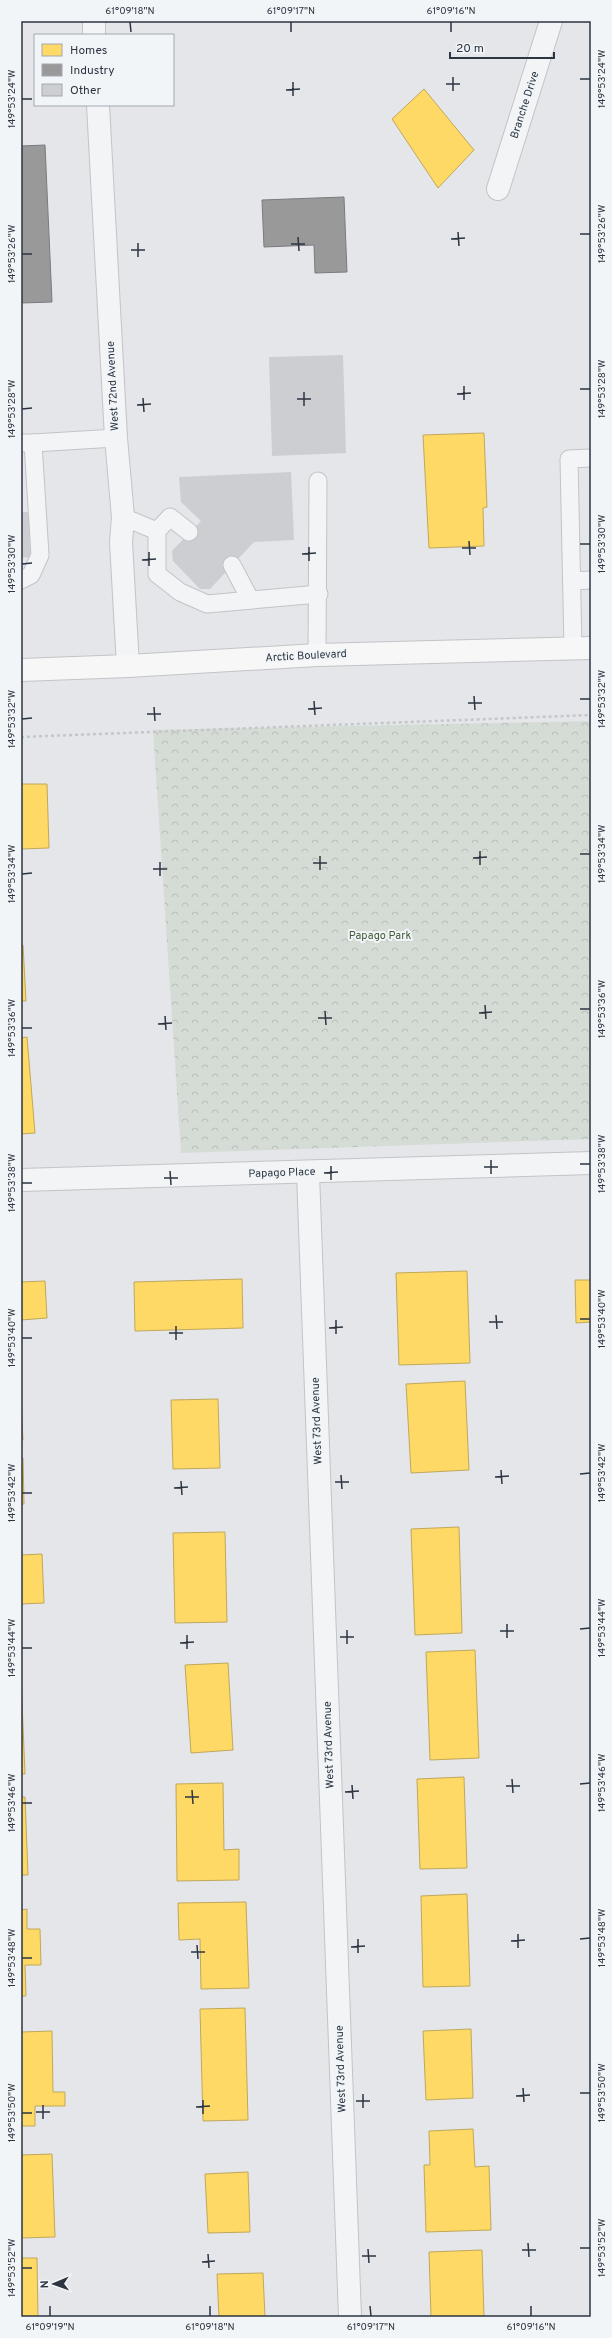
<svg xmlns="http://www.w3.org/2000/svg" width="612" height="2338" font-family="Overpass,sans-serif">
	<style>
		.park { fill: url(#park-crowns) }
		.homes { fill: #ffd966; stroke: #c0a85b }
		.industry { fill: #999; stroke: #787b7f }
		.building { fill: #ccced1 }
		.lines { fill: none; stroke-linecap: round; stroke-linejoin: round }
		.service-casing { stroke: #c2c4c7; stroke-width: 19 }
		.minor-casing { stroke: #c2c4c7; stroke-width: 24 }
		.secondary-casing { stroke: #c2c4c7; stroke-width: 24 }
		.path { stroke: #c4c7c9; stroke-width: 2.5; stroke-dasharray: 3 3; stroke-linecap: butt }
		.service { stroke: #f3f4f6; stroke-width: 17 }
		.minor { stroke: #f3f4f6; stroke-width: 22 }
		.secondary { stroke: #f7f7f7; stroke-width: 22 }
		.ticks { fill: none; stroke: #2c3541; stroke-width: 1.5 }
		.labels { text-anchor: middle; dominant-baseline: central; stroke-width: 4; stroke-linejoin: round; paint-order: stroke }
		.street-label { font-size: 11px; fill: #2c3541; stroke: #f2f5f8 }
		.park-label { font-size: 11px; fill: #425c3a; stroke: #f2f5f8 }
		.neatline { fill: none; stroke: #2c3541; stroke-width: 1.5 }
		.ticks-label { font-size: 10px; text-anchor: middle; fill: #2c3541 }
	</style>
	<defs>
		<pattern id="park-crowns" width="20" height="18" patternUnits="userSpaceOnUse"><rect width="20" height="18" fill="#d5dcd5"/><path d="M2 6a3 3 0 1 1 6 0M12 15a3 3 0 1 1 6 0" fill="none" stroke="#b7bdb8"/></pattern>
	</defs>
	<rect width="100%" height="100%" fill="#e4e6e9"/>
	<polygon class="park" points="591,721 591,1139 181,1153 153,730"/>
	<g class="homes">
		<polygon points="424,89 474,150 438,188 392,119"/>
		<polygon points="484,433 487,507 483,508 484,546 429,548 423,435"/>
		<polygon points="21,784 47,784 49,848 21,849"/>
		<polygon points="21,945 23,945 26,1001 21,1001"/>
		<polygon points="27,1037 35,1133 21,1134 21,1038"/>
		<polygon points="467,1271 470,1363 399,1365 396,1273"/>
		<polygon points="242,1279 243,1328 135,1331 134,1282"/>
		<polygon points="575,1280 591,1280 591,1322 576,1323"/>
		<polygon points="45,1281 47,1318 21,1320 21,1282"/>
		<polygon points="465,1381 469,1470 411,1473 406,1384"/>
		<polygon points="218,1399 220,1468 173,1469 171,1400"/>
		<polygon points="21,1404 23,1440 21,1440"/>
		<polygon points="21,1458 23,1458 24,1504 21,1504"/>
		<polygon points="459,1527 462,1633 415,1635 411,1529"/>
		<polygon points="225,1532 227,1622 175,1623 173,1533"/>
		<polygon points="42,1554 44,1603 21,1604 21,1555"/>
		<polygon points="475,1650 479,1758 430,1760 426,1652"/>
		<polygon points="228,1663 233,1750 191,1753 185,1665"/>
		<polygon points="21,1678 25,1774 21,1774"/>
		<polygon points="464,1777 467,1868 420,1869 417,1779"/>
		<polygon points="223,1783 224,1850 239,1849 239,1880 177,1881 176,1784"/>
		<polygon points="21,1797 25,1797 28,1875 21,1875"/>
		<polygon points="467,1894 470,1986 423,1987 421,1896"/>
		<polygon points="246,1902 249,1988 201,1989 200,1939 179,1940 178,1903"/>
		<polygon points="27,1909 27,1929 40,1929 41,1965 25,1965 26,1996 21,1996 21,1910"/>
		<polygon points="245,2008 248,2120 203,2121 200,2009"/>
		<polygon points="471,2029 473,2098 426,2100 423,2031"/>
		<polygon points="52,2031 53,2092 65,2092 65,2106 35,2106 35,2126 21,2126 21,2032"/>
		<polygon points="473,2129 475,2167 489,2166 491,2230 426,2232 424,2165 430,2165 429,2131"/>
		<polygon points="52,2154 55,2237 21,2238 21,2155"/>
		<polygon points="248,2172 250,2232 208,2233 205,2174"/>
		<polygon points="482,2250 484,2317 431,2317 429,2252"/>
		<polygon points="21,2258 37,2258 38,2317 21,2317"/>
		<polygon points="263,2273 265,2317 219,2317 217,2274"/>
	</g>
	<g class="industry">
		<polygon points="45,145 52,302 21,303 21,146"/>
		<polygon points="344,197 347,272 315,273 314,245 264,247 262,200"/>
	</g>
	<g class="building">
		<polygon points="343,355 346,453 272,456 269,357"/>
		<polygon points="291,472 294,540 254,542 210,589 200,589 173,561 172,551 201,521 181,502 179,477"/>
		<polygon points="21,512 29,512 30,557 21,558"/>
	</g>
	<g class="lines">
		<defs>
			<g id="service">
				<polyline points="21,443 33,443 40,555 31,575 21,580"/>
				<polyline points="33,443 116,438"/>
				<polyline points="123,517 157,531"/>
				<polyline points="189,532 170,517 157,531 157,574 180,592 207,604 319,594"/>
				<polyline points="232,565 250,599"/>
				<polyline points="572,581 591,580"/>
				<polyline points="573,648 569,459 591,458"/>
				<polyline points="317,655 318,481"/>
			</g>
			<g id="minor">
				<polyline points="94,21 94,35"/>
				<polyline points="98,105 116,438 123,517 121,542 128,666"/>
				<polyline points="498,189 551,21"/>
				<polyline points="308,1173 350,2317"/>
				<polyline points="21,1180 591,1163"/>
			</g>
			<polyline id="secondary" points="21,670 128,666 317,655 591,648"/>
		</defs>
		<use href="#service" class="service-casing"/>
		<use href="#minor" class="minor-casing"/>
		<use href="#secondary" class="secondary-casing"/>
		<polyline class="path" points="21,737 591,715"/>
		<use href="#service" class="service"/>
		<use href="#minor" class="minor"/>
		<use href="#secondary" class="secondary"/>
	</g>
	<path class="ticks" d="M130,22l1,10M291,22v10M451,22v10M453,77v14M580,79h10M293,82v14M446,84h14M286,90l14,-1M22,99h10M458,232l1,14M580,234h10M298,237l1,14M451,239l14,-1M138,243v14M291,244h14M131,250h14M22,254h10M464,386v14M580,389h10M304,392v14M457,394l14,-1M143,398l1,14M297,399h14M137,405l14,-1M22,409l10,-1M469,541l1,14M580,544h10M309,547v14M462,548h14M149,552v14M302,554l14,-1M142,560l14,-1M22,564l10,-1M474,696l1,14M580,699h10M314,701l1,14M468,703h14M154,707l1,14M308,709l14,-1M147,714h14M22,719l10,-1M480,851v14M580,854h10M320,856v14M473,858l14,-1M160,862v14M313,863h14M153,869h14M22,874l10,-1M485,1005l1,14M580,1009h10M325,1011l1,14M479,1013l13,-1M165,1016l1,14M318,1018h14M158,1024l14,-1M22,1028h10M491,1160v14M580,1164h10M331,1166v14M484,1167h14M170,1171l1,14M324,1173l14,-1M164,1178h14M22,1183h10M496,1315l1,14M580,1319h10M336,1320v14M489,1322h14M176,1326v14M329,1328l14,-1M169,1333h14M22,1338h10M501,1470l1,14M580,1474l10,-1M341,1475l1,14M495,1477l14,-1M181,1481l1,14M335,1482h14M174,1488l14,-1M22,1493h10M507,1624v14M580,1629l10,-1M347,1630v14M500,1631h14M187,1635v14M340,1637h14M180,1643l14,-1M22,1648h10M512,1779l1,14M580,1784l10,-1M352,1785l1,14M506,1786h14M192,1790l1,14M345,1792l14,-1M185,1797h14M22,1803h10M518,1934v14M358,1939v14M580,1939l10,-1M511,1941l14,-1M197,1945l1,14M351,1947l14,-1M191,1952h14M22,1958h10M523,2088l1,14M580,2093h10M363,2094v14M516,2096l14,-1M203,2100v14M356,2101h14M43,2105v14M196,2107l14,-1M36,2112h14M22,2113h10M528,2243l1,14M580,2248h10M368,2249l1,14M522,2250h14M208,2254l1,14M362,2256h14M202,2262l13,-1M22,2268h10M50,2306v10M210,2306v10M370,2306l1,10M531,2306v10"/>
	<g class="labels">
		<g class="street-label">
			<text transform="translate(525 105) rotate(-72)">Branche Drive</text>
			<text transform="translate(113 386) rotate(-93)">West 72nd Avenue</text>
			<text transform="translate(306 656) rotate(-3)">Arctic Boulevard</text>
			<text transform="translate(282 1173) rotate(-2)">Papago Place</text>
			<text transform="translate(317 1421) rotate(-92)">West 73rd Avenue</text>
			<text transform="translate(329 1745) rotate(-92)">West 73rd Avenue</text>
			<text transform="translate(341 2069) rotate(-92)">West 73rd Avenue</text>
		</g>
		<g class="park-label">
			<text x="380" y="936">Papago Park</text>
		</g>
	</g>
	<rect width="612" height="2338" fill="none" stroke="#f2f5f8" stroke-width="44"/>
	<rect x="34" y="34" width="140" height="72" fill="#f2f5f8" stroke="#a3a8af"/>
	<rect x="42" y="44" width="20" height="12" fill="#ffd966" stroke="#a3a8af"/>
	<text x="70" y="54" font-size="12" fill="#2c3541">Homes</text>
	<rect x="42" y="64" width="20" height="12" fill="#999999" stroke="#a3a8af"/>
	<text x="70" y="74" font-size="12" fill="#2c3541">Industry</text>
	<rect x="42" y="84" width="20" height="12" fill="#ccced1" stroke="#a3a8af"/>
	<text x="70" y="94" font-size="12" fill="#2c3541">Other</text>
	<g transform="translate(54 2284) rotate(268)" stroke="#f2f5f8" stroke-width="3" paint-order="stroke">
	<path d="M0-3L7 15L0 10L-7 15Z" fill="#2c3541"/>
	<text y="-6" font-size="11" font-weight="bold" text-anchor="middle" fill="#2c3541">N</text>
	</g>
	<path d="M450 52v6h104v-6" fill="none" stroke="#2c3541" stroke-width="2"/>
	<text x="456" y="52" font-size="12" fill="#2c3541" stroke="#f2f5f8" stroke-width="3" paint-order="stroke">20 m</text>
	<rect x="22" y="22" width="568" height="2294" class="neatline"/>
	<g class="ticks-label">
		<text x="130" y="14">61°09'18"N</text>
		<text x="291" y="14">61°09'17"N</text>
		<text x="451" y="14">61°09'16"N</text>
		<text transform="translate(601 79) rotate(-90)" y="4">149°53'24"W</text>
		<text transform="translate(11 99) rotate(-90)" y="4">149°53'24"W</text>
		<text transform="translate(601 234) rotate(-90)" y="4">149°53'26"W</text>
		<text transform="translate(11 254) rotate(-90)" y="4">149°53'26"W</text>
		<text transform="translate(601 389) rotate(-90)" y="4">149°53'28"W</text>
		<text transform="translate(11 409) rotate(-90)" y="4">149°53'28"W</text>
		<text transform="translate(601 544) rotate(-90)" y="4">149°53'30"W</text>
		<text transform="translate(11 564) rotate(-90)" y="4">149°53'30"W</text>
		<text transform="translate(601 699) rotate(-90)" y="4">149°53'32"W</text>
		<text transform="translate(11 719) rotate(-90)" y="4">149°53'32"W</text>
		<text transform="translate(601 854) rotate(-90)" y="4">149°53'34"W</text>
		<text transform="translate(11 874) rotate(-90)" y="4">149°53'34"W</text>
		<text transform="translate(601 1009) rotate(-90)" y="4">149°53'36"W</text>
		<text transform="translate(11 1028) rotate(-90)" y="4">149°53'36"W</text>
		<text transform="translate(601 1164) rotate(-90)" y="4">149°53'38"W</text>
		<text transform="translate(11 1183) rotate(-90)" y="4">149°53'38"W</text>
		<text transform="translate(601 1319) rotate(-90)" y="4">149°53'40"W</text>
		<text transform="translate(11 1338) rotate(-90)" y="4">149°53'40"W</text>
		<text transform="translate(601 1473) rotate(-90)" y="4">149°53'42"W</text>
		<text transform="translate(11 1493) rotate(-90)" y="4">149°53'42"W</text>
		<text transform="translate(601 1628) rotate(-90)" y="4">149°53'44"W</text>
		<text transform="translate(11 1648) rotate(-90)" y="4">149°53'44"W</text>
		<text transform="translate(601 1783) rotate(-90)" y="4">149°53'46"W</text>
		<text transform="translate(11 1803) rotate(-90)" y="4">149°53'46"W</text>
		<text transform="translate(601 1938) rotate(-90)" y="4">149°53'48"W</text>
		<text transform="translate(11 1958) rotate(-90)" y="4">149°53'48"W</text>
		<text transform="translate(601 2093) rotate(-90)" y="4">149°53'50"W</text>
		<text transform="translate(11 2113) rotate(-90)" y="4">149°53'50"W</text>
		<text transform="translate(601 2248) rotate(-90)" y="4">149°53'52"W</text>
		<text transform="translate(11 2268) rotate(-90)" y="4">149°53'52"W</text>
		<text x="50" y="2330">61°09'19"N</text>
		<text x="210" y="2330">61°09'18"N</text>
		<text x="371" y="2330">61°09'17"N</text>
		<text x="531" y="2330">61°09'16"N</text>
	</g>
</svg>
